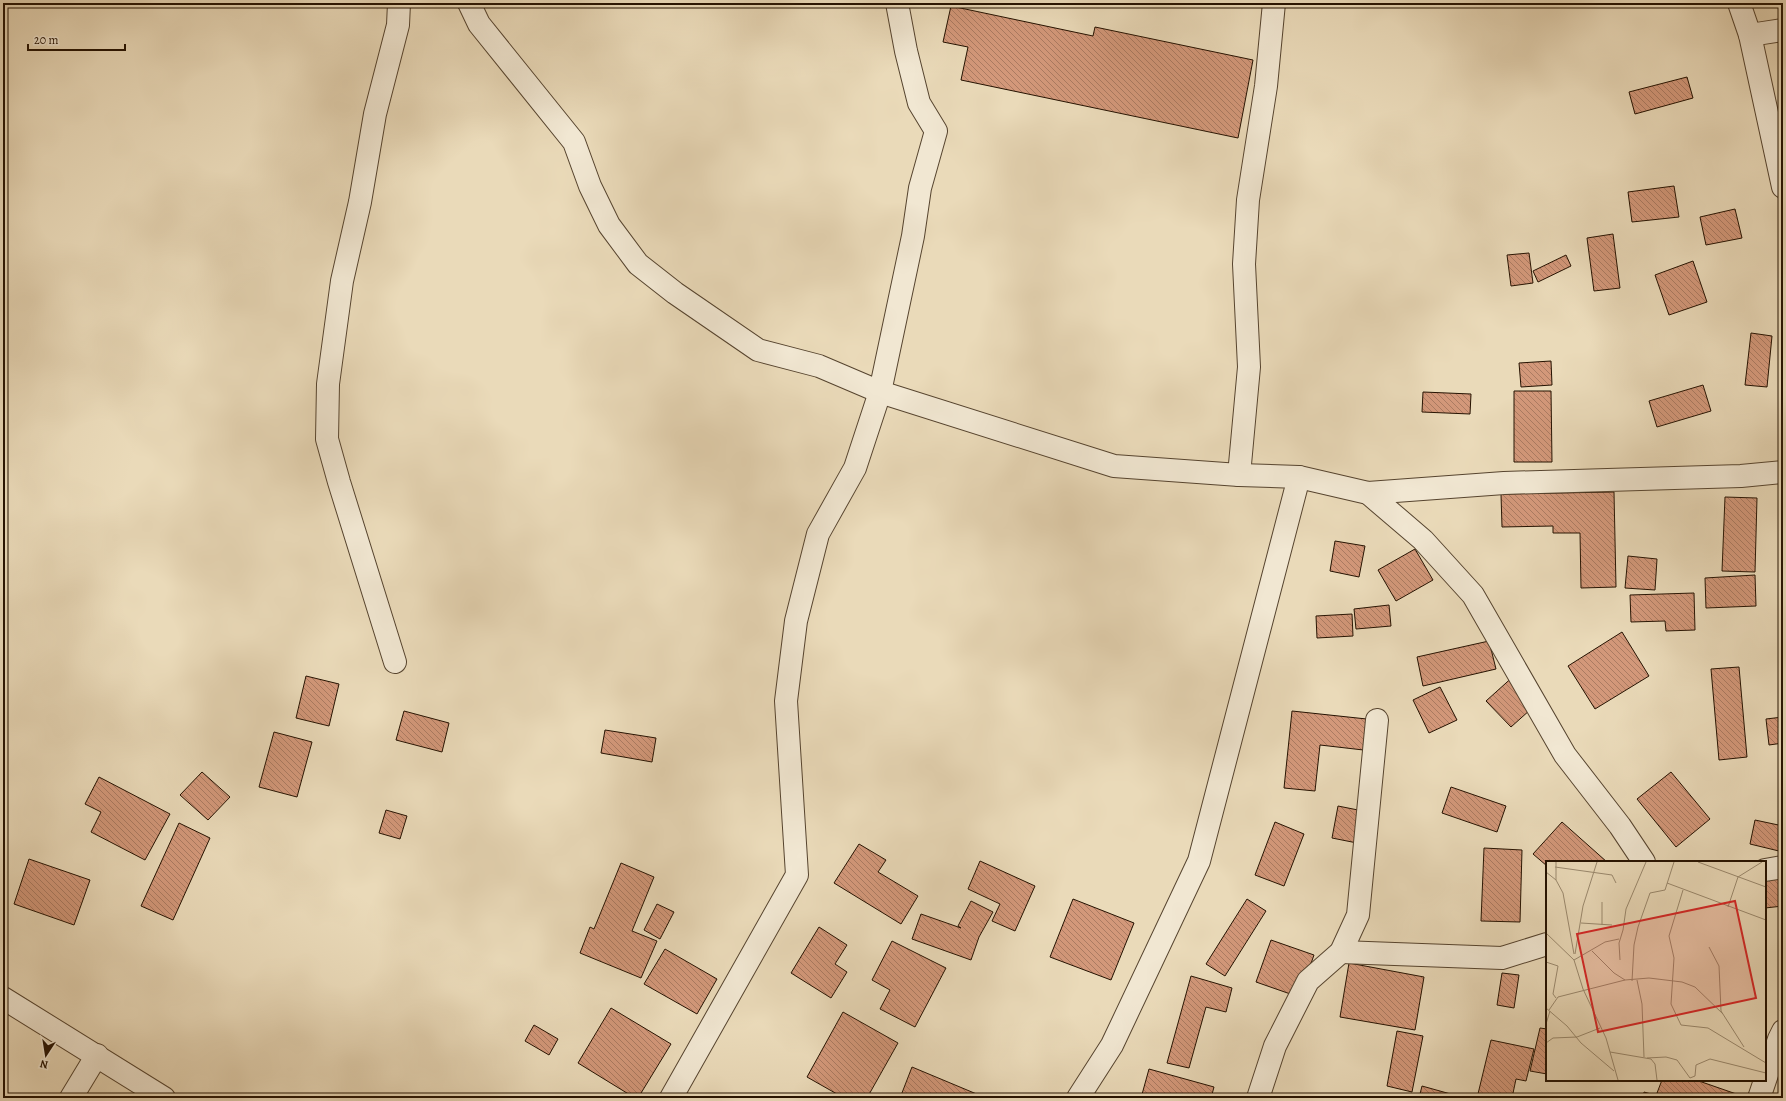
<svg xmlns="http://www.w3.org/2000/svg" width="1786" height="1101" font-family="Alegreya,serif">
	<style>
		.building { fill: url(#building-back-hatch); stroke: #251201 }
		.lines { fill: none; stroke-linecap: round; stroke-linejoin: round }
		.minor-casing { stroke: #56442f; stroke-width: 24 }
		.minor { stroke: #f1e7d2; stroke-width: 22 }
		.inset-road { fill: none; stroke: #9b8a6f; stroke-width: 1 }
		.view { fill: #d62828; fill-opacity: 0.15; stroke: #d62828; stroke-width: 2 }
		.inset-edge { fill: none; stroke: #251201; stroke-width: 2 }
	</style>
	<defs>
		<pattern id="building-back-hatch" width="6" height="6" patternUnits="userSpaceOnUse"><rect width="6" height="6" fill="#d3987a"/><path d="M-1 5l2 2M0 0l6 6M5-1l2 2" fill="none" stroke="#ab7b62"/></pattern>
	</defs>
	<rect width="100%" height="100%" fill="#eadab9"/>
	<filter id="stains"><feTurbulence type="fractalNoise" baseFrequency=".005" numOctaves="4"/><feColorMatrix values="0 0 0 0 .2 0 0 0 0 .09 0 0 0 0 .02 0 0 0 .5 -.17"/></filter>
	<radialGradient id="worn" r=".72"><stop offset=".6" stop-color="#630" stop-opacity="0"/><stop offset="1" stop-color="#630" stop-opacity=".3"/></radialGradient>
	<g class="building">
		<polygon points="951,6 1093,36 1095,27 1253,60 1238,138 961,80 968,47 943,42"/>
		<polygon points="1687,77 1693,98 1635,114 1629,92"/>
		<polygon points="1674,186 1679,217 1632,222 1628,192"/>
		<polygon points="1735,209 1742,238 1706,245 1700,217"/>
		<polygon points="1613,234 1620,288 1594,291 1587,238"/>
		<polygon points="1529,253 1533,283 1511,286 1507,255"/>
		<polygon points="1566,255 1571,266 1538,282 1533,271"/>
		<polygon points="1693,261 1707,302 1669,315 1655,275"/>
		<polygon points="1751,333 1772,336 1767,387 1745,385"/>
		<polygon points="1551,361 1552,385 1521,387 1519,363"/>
		<polygon points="1703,385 1711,411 1657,427 1649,401"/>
		<polygon points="1514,391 1551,391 1552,462 1514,462"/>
		<polygon points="1423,392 1471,394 1470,414 1422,412"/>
		<polygon points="1614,492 1616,587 1581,588 1580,533 1553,533 1553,526 1502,527 1501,494"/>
		<polygon points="1725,497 1757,498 1755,572 1722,571"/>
		<polygon points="1335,541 1365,546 1359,577 1330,571"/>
		<polygon points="1415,549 1433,580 1396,601 1378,570"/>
		<polygon points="1628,556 1657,559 1655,590 1625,588"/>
		<polygon points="1755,575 1756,606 1706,608 1705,578"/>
		<polygon points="1694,593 1695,630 1666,631 1665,621 1631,622 1630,595"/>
		<polygon points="1389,605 1391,626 1356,629 1354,609"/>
		<polygon points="1352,614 1353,636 1317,638 1316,616"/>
		<polygon points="1622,632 1649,676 1595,709 1568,666"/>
		<polygon points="1489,641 1496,669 1423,686 1417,657"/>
		<polygon points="1739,667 1747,757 1719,760 1711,669"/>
		<polygon points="1516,674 1540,701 1511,727 1486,701"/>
		<polygon points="306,676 339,684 329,726 296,718"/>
		<polygon points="1440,687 1457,720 1429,733 1413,700"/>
		<polygon points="404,711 449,723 442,752 396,740"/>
		<polygon points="1292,711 1376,720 1372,751 1320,745 1315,791 1284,788"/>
		<polygon points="1783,717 1783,743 1769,745 1766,719"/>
		<polygon points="605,730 656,738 652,762 601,753"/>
		<polygon points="274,732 312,742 297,797 259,787"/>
		<polygon points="202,772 230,797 208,820 180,795"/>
		<polygon points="1671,772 1710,819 1676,847 1637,799"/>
		<polygon points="99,777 170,814 145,860 91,832 101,812 85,804"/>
		<polygon points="1451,787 1506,806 1497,832 1442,813"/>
		<polygon points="1338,806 1373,813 1367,845 1332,838"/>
		<polygon points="386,810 407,816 400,839 379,833"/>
		<polygon points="1755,820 1783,826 1783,852 1750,844"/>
		<polygon points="1275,822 1304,834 1284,886 1255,875"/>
		<polygon points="1562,822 1607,862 1547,862 1547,866 1533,854"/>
		<polygon points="179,823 210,838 173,920 141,906"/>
		<polygon points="859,844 886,860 878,872 918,896 901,924 834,883"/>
		<polygon points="1484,848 1522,850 1520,922 1481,921"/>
		<polygon points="29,859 90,880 74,925 14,904"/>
		<polygon points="980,861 1035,886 1015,931 992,921 1000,904 968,889"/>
		<polygon points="621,863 654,877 632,931 657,941 641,978 580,953 590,927 594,929"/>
		<polygon points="1783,875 1783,906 1765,908 1765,878"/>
		<polygon points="1073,899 1134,923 1111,980 1050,957"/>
		<polygon points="1247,899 1266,911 1225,976 1206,964"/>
		<polygon points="971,901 993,912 979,937 971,960 912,939 921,914 961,928 958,926"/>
		<polygon points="657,904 674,912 660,939 644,930"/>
		<polygon points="819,927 847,945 835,964 847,972 831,998 791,973"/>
		<polygon points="1271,940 1314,955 1299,997 1256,982"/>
		<polygon points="892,941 946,968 915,1027 880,1009 890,990 872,980"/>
		<polygon points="665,949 717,979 697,1014 644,984"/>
		<polygon points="1349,963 1424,977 1415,1030 1340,1017"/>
		<polygon points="1502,973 1519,975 1514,1008 1497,1005"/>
		<polygon points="1191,976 1232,988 1226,1012 1206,1007 1189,1068 1167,1063"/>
		<polygon points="611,1008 671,1044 638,1098 635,1098 578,1063"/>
		<polygon points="843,1012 898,1043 867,1098 844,1098 807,1077"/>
		<polygon points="534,1025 558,1039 549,1055 525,1041"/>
		<polygon points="1540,1028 1547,1029 1547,1074 1530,1071"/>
		<polygon points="1397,1031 1423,1036 1412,1092 1387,1086"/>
		<polygon points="1491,1040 1534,1049 1526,1081 1516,1079 1512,1098 1477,1098"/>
		<polygon points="912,1067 979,1095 978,1098 900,1098"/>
		<polygon points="1149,1069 1214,1087 1211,1098 1141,1098"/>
		<polygon points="1662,1080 1696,1080 1745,1097 1672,1098 1657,1093"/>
		<polygon points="1422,1086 1465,1098 1419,1098"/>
		<polygon points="1644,1092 1665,1098 1643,1098"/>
	</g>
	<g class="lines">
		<defs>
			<g id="minor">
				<polyline points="469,3 479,24 574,142 590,186 609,225 638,264 675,293 758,350 819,366 880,392 1114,466 1239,475 1299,477 1368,493 1504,483 1741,476 1783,472"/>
				<polyline points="1739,3 1750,35 1783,187"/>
				<polyline points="1750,35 1783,30"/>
				<polyline points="1239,475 1249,367 1244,264 1248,200 1266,86 1274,3"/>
				<polyline points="1368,493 1423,540 1473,595 1565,755 1620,826 1644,862"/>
				<polyline points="395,662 339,482 327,439 328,384 342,281 360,202 375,114 398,25 399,3"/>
				<polyline points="1765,870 1783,867"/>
				<polyline points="1341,952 1502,958 1547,944"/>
				<polyline points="3,998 164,1098"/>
				<polyline points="71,1098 97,1055"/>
				<polyline points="671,1098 797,875 786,701 796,621 818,534 855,468 880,392 913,236 920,188 936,131 919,103 906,51 897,3"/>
				<polyline points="1078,1098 1112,1045 1199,861 1299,477"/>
				<polyline points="1258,1098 1275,1046 1308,981 1341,952 1358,915 1377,720"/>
				<polyline points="1759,1098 1779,1039 1783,1031"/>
			</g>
		</defs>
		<use href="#minor" class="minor-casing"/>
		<use href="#minor" class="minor"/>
	</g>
	<g transform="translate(1546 861)">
		<rect width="220" height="220" fill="#eadab9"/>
		<path class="inset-road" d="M152,1l68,25M9,6l57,8 4,8M0,11l10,8 7,13 11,61M10,19v-18M121,22l99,37M137,29l-14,46 5,22 -3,46 10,21 27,3 58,35M182,46l10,-30 24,-15M35,62l31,2M56,64v-23M0,72l28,27 9,29 23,49 12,42M163,86l10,19 2,45 23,36M46,90l22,22 11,7M29,93l8,-48 14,-44M28,99l31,-18 14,-3M74,99l-1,-17 4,-13 3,-21 20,-47M0,101l12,4 -5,28 3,4M91,119l5,24 2,53M86,120l2,-36 4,-18 12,-34 15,-3 9,-28M0,147l21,18 14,17 33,28M3,149l9,-13 67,-17 24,-2 33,4 13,5 28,27M0,163l4,-13M0,182l7,-5 24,-1 23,-9M64,191l41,7 4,5 2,16M101,197l19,-1 11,3 13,18 5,-2 1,-11 14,-6 56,14"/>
		<path class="view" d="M189,40l21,97 -158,34 -21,-98z"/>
		<rect width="220" height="220" class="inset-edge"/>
	</g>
	<rect width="1786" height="1101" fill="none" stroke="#eadab9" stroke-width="16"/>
	<rect x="4" y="4" width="1778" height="1093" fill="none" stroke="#251201" stroke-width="2"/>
	<rect x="8" y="8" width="1770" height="1085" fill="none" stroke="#251201"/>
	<g transform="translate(46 1055) rotate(192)" stroke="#f1e7d2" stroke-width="3" paint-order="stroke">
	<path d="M0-3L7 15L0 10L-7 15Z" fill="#251201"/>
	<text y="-6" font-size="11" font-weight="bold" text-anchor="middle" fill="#251201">N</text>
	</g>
	<path d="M28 44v6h97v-6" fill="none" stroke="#251201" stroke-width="2"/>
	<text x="34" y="44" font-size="12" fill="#251201" stroke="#f1e7d2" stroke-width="3" paint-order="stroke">20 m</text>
	<rect width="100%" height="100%" filter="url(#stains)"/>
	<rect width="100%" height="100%" fill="url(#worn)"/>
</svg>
